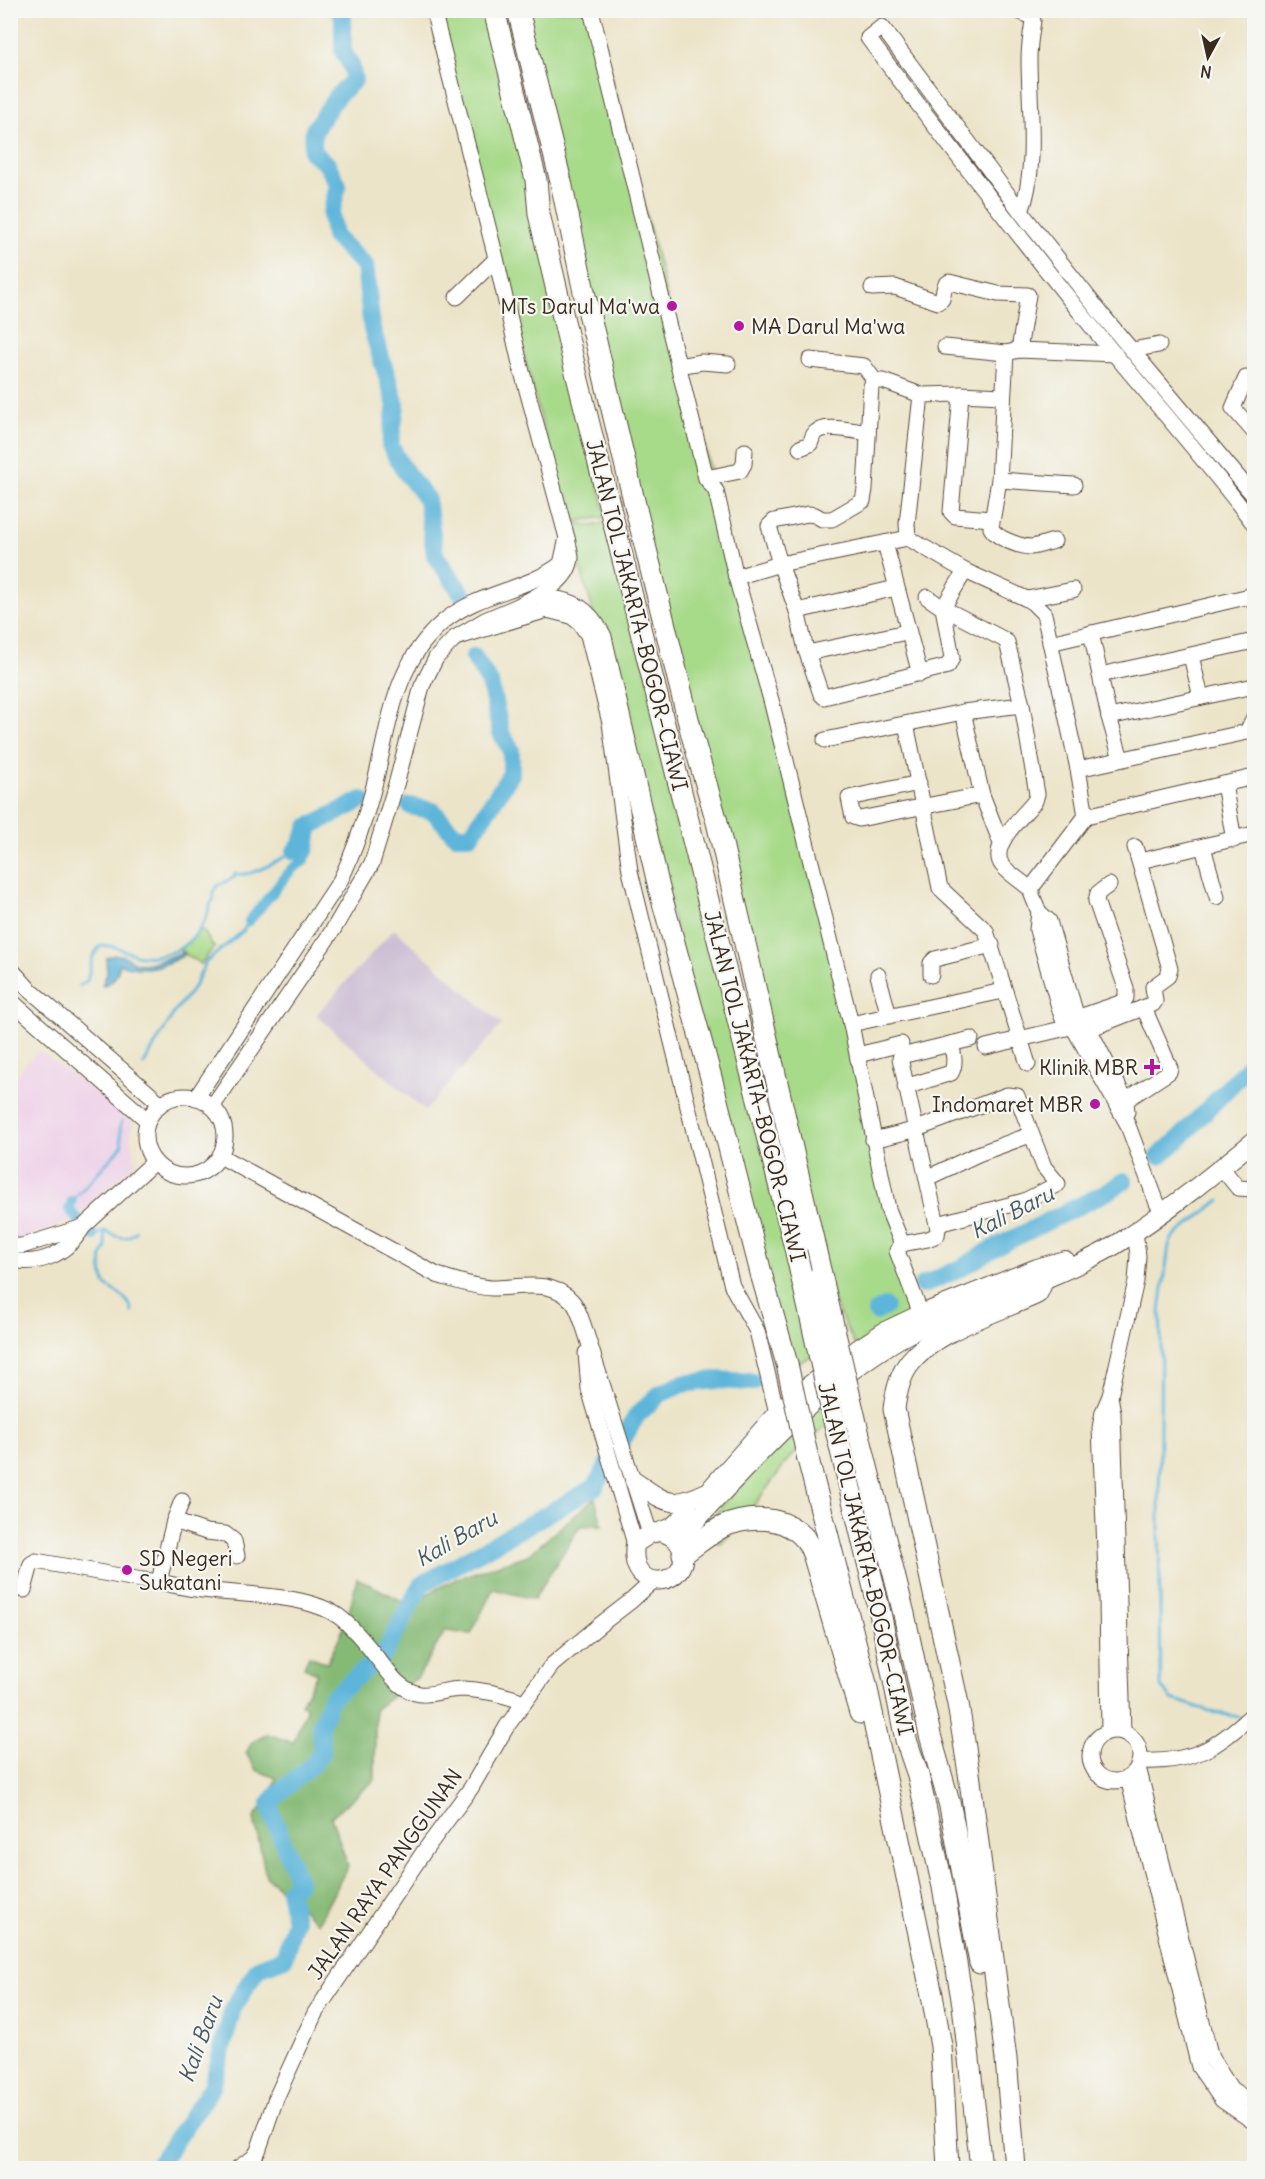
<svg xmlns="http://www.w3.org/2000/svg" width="1265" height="2179" font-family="Delius,sans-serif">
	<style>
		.built { fill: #eed0e8 }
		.industrial { fill: #ccbed4 }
		.green { fill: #a7da89; stroke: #718254; stroke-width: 1.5 }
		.forest { fill: #85ba75; stroke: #60724a; stroke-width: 1.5 }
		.water { fill: #5db5da; stroke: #4c707c; stroke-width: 1.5 }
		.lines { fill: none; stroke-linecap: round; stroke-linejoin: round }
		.stream { stroke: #5db5da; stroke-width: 3 }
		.canal { stroke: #5db5da; stroke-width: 10 }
		.river { stroke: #5db5da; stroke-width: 18 }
		.minor-casing { stroke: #564638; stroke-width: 17 }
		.major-casing { stroke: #564638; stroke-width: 20 }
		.highway-casing { stroke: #564638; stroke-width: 23 }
		.minor { stroke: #fff; stroke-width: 15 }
		.major { stroke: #fff; stroke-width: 18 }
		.highway { stroke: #fff; stroke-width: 21 }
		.highway-bridge-casing { stroke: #564638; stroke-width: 23; stroke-linecap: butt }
		.highway-bridge { stroke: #fff; stroke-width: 21 }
		.poi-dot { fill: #b5179e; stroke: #f6f6f2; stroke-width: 2 }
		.labels { text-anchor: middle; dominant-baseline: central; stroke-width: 4.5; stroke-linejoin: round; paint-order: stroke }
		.poi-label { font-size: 21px; fill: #3b2a1e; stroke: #f6f6f2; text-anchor: end }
		.street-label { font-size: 21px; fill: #3b2a1e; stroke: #f6f6f2 }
		.water-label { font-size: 22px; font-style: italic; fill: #475b60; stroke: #f6f6f2 }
	</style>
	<rect width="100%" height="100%" fill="#f6f6f2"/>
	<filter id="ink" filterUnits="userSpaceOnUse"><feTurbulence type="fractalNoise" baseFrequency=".0167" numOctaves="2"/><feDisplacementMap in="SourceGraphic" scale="12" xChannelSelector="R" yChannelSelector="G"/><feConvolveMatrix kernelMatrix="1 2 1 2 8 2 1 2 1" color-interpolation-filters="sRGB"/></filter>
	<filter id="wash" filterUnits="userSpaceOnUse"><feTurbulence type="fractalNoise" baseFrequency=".008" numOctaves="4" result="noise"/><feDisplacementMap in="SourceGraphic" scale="24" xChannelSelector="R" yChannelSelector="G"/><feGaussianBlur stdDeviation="1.35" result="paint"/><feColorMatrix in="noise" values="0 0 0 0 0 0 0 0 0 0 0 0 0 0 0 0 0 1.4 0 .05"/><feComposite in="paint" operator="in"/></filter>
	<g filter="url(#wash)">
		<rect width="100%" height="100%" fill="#ece4c8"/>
		<polygon class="built" points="38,1050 133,1121 130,1137 136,1163 73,1220 20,1240 11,1240 11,1082"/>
		<polygon class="industrial" points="394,929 502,1024 425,1111 316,1015"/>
		<g class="green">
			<polygon points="433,11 494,11 606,517 568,522"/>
			<polygon points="518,11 595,11 716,491 916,1304 863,1363 821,1274"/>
			<polygon points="608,522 820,1350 788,1370 601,637 568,527 579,523 593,526"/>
			<path d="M201,929c7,5 7,13 13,18l-13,17 -22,-14 11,-8z"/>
			<polygon points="820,1398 827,1425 790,1457 744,1519 721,1544 700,1536 776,1430"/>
		</g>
		<polygon class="forest" points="595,1498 602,1525 580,1526 534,1599 493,1589 471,1634 445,1631 418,1677 375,1709 375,1780 331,1817 348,1866 318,1923 266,1876 254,1818 271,1794 276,1778 256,1770 246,1753 252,1742 268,1734 293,1743 307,1707 301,1704 317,1673 304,1667 309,1656 327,1663 347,1621 357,1578 408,1604 458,1578 528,1555"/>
		<path class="water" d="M184,952v3c-21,12 -40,17 -64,9 -2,9 -6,20 -18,21l5,-11 -1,-16c22,-10 21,6 36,6 15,-1 28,-8 42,-12z"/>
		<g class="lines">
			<g class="stream">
				<path d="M79,986l8,-5 6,-25 7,-10c13,-2 24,5 36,9 16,4 40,-1 52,-13 8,-7 15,-17 19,-27 3,-6 2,-12 7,-16l-1,-7 4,-6 18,-9v-4c14,7 47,-15 60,-22"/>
				<polyline points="10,1039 13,1036"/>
				<polyline points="144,1064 175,1011 194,987 206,962 243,931 249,921"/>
				<polyline points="1220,1200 1173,1237 1169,1245 1160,1311 1161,1338 1159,1516 1161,1687 1172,1699 1216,1713 1240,1717"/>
				<polyline points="72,1201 122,1146 120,1127 122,1121"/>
				<path d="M104,1231c13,5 21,12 32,0"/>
				<path d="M94,1236l10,-5 2,17c-8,11 -4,23 -1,36 9,8 25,13 27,28"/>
			</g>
			<g class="canal">
				<polyline points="249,921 292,869 304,861 310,849 314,823"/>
				<polyline points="72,1201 69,1210 94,1236"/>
			</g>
			<g class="river">
				<polyline points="339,10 343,16 343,51 351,65 354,80 337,96 314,130 312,152 327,164 338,185 331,214 334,236 365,266 372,329 396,405 390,445 402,467 427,500 435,555 462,594"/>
				<polyline points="410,806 433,811 455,835 471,835 511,774 511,750 501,733 490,683 474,657"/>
				<polyline points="295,851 299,848 308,827 362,800"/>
				<polyline points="1159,1156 1178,1140 1254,1061"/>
				<polyline points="923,1285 963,1267 994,1248 1105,1193 1124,1181"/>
				<polyline points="876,1312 885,1307"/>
				<polyline points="156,2168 212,2087 233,2008 258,1968 284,1958 295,1921 289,1890 299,1883 272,1814 270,1803 279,1793 313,1764 320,1755 322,1749 320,1727 331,1698 384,1654 421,1585 595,1487 637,1415 660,1394 682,1384 716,1380 753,1382"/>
			</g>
		</g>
	</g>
	<g filter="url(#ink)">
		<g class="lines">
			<defs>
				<g id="minor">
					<polyline points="433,10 495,254 521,368 567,538"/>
					<polyline points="591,10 706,478 716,491 736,577 771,700 851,1024 888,1209 902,1244 897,1251 921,1314"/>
					<path d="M1016,10l14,6 3,5c-2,13 -4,25 -4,38 0,47 9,109 -8,153"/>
					<polyline points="872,288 895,287 938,302 942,299 945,285 949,282 998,294 1028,295 1019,350"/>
					<polyline points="457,297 496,259"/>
					<polyline points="945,347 1006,353"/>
					<polyline points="1132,350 1159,345"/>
					<polyline points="810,360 864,366 875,381"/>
					<polyline points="678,366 702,362 728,364"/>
					<polyline points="1246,378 1233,408 1254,432"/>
					<polyline points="961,394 951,512 955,516 991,519"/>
					<path d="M800,448l10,-4c2,-4 2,-9 6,-12 9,-8 40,-1 52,1"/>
					<polyline points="706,478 740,471 744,464 745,451"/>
					<polyline points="999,480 1074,485"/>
					<path d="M1254,496l-151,-180 -82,-104 -139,-185 -14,11c73,97 147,194 224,289 54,66 111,129 162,197"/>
					<polyline points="908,538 907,524 921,395 961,394 1002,396"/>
					<path d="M1054,541c-8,2 -17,6 -24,6 -12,-1 -34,-9 -39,-19l8,-48 7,-127 13,-3 96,4"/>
					<polyline points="885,543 920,674"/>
					<polyline points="736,577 780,564 908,538 965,571 1027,599 1033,603 1044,614 1078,769 1086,816 1032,887 1032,895 1039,912 1037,930 1061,1014 1063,1019 1073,1027 1127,1123 1157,1203 1163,1212"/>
					<polyline points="927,597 943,608 1003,639"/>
					<polyline points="1027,599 1073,590"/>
					<polyline points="797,611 896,588"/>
					<polyline points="907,632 812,652 806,650 797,611 780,564 769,526 774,521 808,514 815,515 822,519 832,519 863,501 865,489 871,386 875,381 883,381 921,395"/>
					<polyline points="1091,633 1109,717 1121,759"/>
					<polyline points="455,638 547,610 571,616 580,623 588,635 610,723 630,871 732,1286 757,1331 777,1413"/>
					<path d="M1007,642l15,63 15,89 -2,7c-11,14 -47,45 -33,64 8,10 20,16 29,25"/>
					<polyline points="1050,643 1250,596 1254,603"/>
					<polyline points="806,650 821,694 824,697 948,666 952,658 943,608 965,571"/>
					<polyline points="1191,656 1201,697"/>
					<polyline points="1100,675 1254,641"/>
					<polyline points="963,712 982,795 1001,843"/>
					<polyline points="1109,717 1254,686"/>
					<polyline points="906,724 940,888 986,931 1028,1064"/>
					<polyline points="825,740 963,712 1022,705"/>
					<polyline points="1078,769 1247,732 1254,717"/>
					<polyline points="919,783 849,798 853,817 859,819 982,795"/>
					<polyline points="1224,784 1234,840"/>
					<polyline points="1086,816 1254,777"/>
					<polyline points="1203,847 1217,897"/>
					<polyline points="1140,861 1254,834"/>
					<polyline points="1039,912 1049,921 1075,1011 1089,1029 1126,1101 1127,1112"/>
					<polyline points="10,968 29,989 161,1104"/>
					<polyline points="878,975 889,1016"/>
					<polyline points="931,975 931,963 935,959 992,945"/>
					<polyline points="10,1000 148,1121"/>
					<polyline points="1079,1017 1123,1002 1126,998 1126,988 1096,901 1098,893 1109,885"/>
					<polyline points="851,1024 1003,991"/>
					<polyline points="1089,1029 1153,1004 1155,1001 1153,987 1168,976 1170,969 1135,847"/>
					<polyline points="950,1044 971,1039"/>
					<polyline points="986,1047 1079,1025"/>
					<polyline points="858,1055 901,1044"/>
					<circle cx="185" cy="1136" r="40"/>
					<path d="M196,1098l144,-217c16,-33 27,-67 36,-103 14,-58 19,-115 67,-156 35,-30 83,-31 118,-58l6,-26c1,6 4,14 4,20 -3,26 -34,37 -53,48"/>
					<polyline points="1117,1106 1169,1072 1170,1068 1144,1008"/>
					<polyline points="212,1107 333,930 372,863 397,781 422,686 436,658 455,638 485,620 518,606 528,604"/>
					<polyline points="873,1140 914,1130 1007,1095 1017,1096 1044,1167 1058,1184 1024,1201 938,1224"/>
					<path d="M220,1156l217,119c17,5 36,12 55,13 27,0 59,-10 80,13 6,6 9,18 12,26l66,207"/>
					<polyline points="1221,1167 1238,1188 1254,1189"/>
					<polyline points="927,1178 978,1154 1030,1135"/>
					<path d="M902,1244l26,-5 9,-4 1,-6 -38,-171 1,-2 49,-12c4,9 6,20 1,29l-46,14"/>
					<polyline points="10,1246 22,1246 83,1227"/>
					<path d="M10,1260c31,6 57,-6 73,-33l71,-65"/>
					<polyline points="586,1353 589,1389 635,1544"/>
					<polyline points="1110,1396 1113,1413 1123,1732"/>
					<polyline points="174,1521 206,1532 225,1534 234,1541 237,1556"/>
					<polyline points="159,1581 174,1521 182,1501"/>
					<path d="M10,1587l14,3 7,-26 5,-3 106,19c19,1 36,7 54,9 42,7 113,3 146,30 21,17 36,42 54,62 26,24 39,8 67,8 22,1 42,6 61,13"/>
					<circle cx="1115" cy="1756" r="25"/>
					<polyline points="1109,1731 1107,1598 1100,1428 1103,1412 1110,1396 1136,1281 1138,1256 1135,1231"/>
					<path d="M1141,1761c53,2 75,-13 113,-48"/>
					<polyline points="1138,1767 1211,2058 1231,2089 1254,2104"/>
					<polyline points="1128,1778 1199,2067 1222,2100 1254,2122"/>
					<polyline points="238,2168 253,2158 258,2151 276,2098 315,2013 425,1850 471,1788 507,1726 552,1665 601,1624 631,1601 653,1581"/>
				</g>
				<g id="major">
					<path d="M634,1481c32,21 35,29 73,11"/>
					<polyline points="712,1487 777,1413 796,1395 859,1348 885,1331 921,1314 1037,1268 1065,1260"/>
					<polyline points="659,1532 672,1527 689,1511"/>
					<path d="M659,1532c10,2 18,6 22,15 15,37 -54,53 -46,-3l15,-10z"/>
					<path d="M677,1541c66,-70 129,-144 212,-196 47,-30 104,-42 154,-65 26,-11 54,-23 77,-38 47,-30 91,-66 134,-101"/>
				</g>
				<g id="highway">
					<polyline points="494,10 536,180 539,214 574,364 796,1252"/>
					<polyline points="518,10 561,182 584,292 636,509 692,735 717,822 821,1274"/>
					<path d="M545,600c29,3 42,11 56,37l58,251 53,193 50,196"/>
					<polyline points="856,1423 904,1614 930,1735 950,1806 980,1963"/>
					<polyline points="837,1434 881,1617 906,1740 918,1775 943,1887 963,2005 981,2168"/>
					<polyline points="808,1459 865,1680 932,1995 941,2046 948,2168"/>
					<path d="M683,1554c13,-9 26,-20 39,-27 27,-12 64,-12 84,13 3,4 6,11 8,17l46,156"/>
					<path d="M1015,2168l-9,-109 -37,-286 -11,-69 -64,-295c2,-16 5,-31 14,-44 27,-37 89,-53 129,-72l6,-13"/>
				</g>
			</defs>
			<use href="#minor" class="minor-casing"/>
			<use href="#major" class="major-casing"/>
			<use href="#highway" class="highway-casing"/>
			<use href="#minor" class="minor"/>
			<use href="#major" class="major"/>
			<use href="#highway" class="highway"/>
			<defs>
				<g id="highway-bridge">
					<polyline points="796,1252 837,1434"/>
					<polyline points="821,1274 856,1423"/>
					<polyline points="762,1277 787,1364 808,1459"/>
				</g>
			</defs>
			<use href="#highway-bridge" class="highway-bridge-casing"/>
			<use href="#highway-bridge" class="highway-bridge"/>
		</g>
	</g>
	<g class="poi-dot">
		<circle cx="672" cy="306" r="6"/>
		<circle cx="739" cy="326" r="6"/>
		<path d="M1149 1058h6v6h6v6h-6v6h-6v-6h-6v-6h6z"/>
		<circle cx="1095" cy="1104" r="6"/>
		<circle cx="127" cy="1570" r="6"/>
	</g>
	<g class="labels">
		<g class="poi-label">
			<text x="660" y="306">MTs Darul Ma'wa</text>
			<text x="751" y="326" text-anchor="start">MA Darul Ma'wa</text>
			<text x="1138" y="1067">Klinik MBR</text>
			<text x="1083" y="1104">Indomaret MBR</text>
			<text x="139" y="1558" text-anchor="start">SD Negeri<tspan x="139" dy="24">Sukatani</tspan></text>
		</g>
		<g class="street-label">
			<text transform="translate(637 615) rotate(76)">JALAN TOL JAKARTA–BOGOR–CIAWI</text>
			<text transform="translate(755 1086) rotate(76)">JALAN TOL JAKARTA–BOGOR–CIAWI</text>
			<text transform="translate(866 1559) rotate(77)">JALAN TOL JAKARTA–BOGOR–CIAWI</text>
			<text transform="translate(385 1874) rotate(-55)">JALAN RAYA PANGGUNAN</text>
		</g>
		<g class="water-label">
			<text transform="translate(1012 1212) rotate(-27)">Kali Baru</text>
			<text transform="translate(456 1538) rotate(-30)">Kali Baru</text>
			<text transform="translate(200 2039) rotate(-70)">Kali Baru</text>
		</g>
	</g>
	<rect width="1265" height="2179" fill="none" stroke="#f6f6f2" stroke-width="36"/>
	<g transform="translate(1208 57) rotate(188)" stroke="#f6f6f2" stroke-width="4.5" paint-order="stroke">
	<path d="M0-4.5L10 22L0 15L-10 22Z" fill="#3b2a1e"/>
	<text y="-9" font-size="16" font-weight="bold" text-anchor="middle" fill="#3b2a1e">N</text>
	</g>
</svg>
